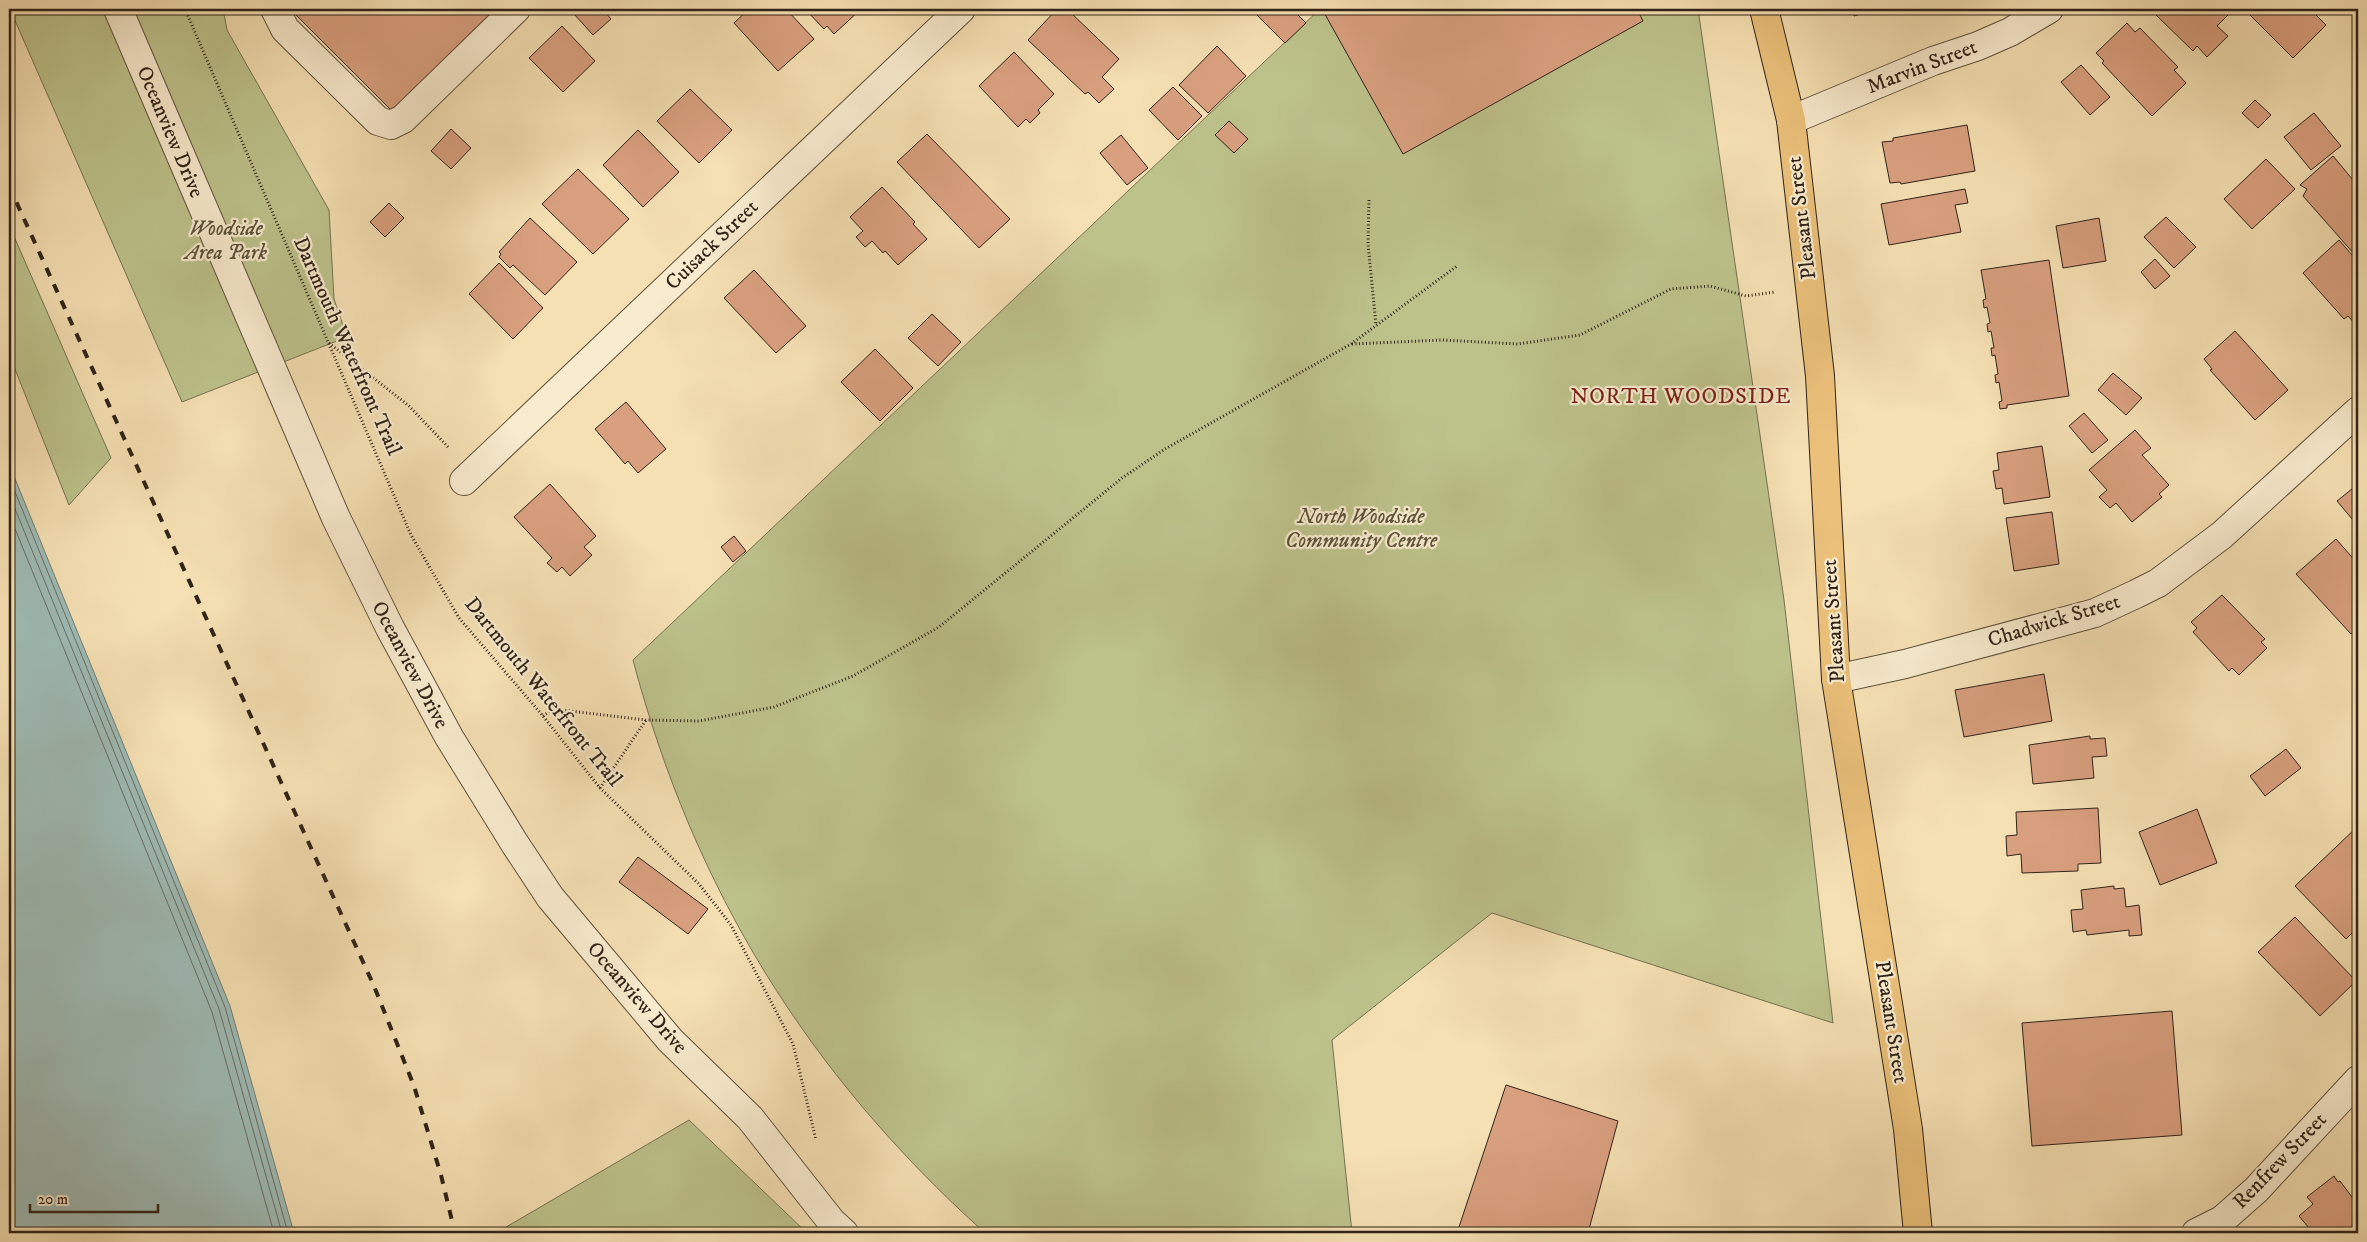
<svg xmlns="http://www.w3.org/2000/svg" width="2367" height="1242" font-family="'IM FELL DW Pica',serif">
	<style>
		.green { fill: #bdc28b; stroke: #767251 }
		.water { fill: #9fbbb5; stroke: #737e76 }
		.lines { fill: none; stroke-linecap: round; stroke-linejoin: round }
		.shore { stroke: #686f66; stroke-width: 1 }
		.building { fill: #d9a07f; stroke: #302317 }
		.minor-casing { stroke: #61523e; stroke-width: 30 }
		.major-casing { stroke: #302317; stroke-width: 30 }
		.path { stroke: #302317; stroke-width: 3; stroke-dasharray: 1 2.5; stroke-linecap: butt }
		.minor { stroke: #f8ebce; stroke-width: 28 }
		.major { stroke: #eac07a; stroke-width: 28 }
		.rail { stroke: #302317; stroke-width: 4; stroke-dasharray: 9 9; stroke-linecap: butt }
		.labels { text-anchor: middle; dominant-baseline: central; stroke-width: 4.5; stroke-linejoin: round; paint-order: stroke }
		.street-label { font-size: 21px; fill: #302317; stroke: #f8ebce }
		.park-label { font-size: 21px; font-style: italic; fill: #5a533a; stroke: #f8ebce }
		.neighbourhood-label { font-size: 22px; letter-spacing: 1px; fill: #7a1f14; stroke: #f8ebce }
	</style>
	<rect width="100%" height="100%" fill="#f5e0b3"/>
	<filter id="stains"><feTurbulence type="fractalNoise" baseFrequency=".004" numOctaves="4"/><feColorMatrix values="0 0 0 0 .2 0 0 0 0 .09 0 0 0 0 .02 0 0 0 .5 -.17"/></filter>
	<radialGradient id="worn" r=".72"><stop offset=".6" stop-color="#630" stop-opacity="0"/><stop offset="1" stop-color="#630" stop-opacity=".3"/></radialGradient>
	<g class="green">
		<polygon points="10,9 223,9 227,30 329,210 334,299 347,337 182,402"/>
		<path d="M1320,9h378l86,591 49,423 -341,-110 -160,127 20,193h-367c-177,-159 -291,-343 -352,-573z"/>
		<polygon points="9,225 111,458 69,505 9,354"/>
		<polygon points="689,1120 807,1233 496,1233"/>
	</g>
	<polygon class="water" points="9,464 230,1006 294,1233 9,1233"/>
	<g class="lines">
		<g class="shore">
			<polyline points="9,477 225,1007 288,1233"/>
			<polyline points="9,494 219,1009 282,1233"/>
			<polyline points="9,514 212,1012 274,1233"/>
		</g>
	</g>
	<g class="building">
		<polygon points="301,9 495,9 392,111 295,14"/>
		<polygon points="580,9 602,9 611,19 593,35 574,14"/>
		<polygon points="749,9 786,9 814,39 778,71 734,23"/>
		<polygon points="805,9 861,9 834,34 827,26 824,29"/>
		<polygon points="1057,9 1067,9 1119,59 1102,77 1114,89 1099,103 1088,92 1085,94 1028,40"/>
		<polygon points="1262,9 1292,9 1306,23 1285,43 1256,14"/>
		<polygon points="1322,9 1637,9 1643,21 1403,154"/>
		<polygon points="1852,9 1879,9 1854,16"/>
		<polygon points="2161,9 2222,9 2228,15 2217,26 2228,36 2207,57 2197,46 2193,51 2156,15"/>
		<polygon points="2244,9 2310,9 2326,25 2293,58"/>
		<polygon points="2127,23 2135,32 2140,28 2178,67 2174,70 2186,83 2152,116 2102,63 2104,61 2096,53"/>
		<polygon points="562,26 595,61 563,92 529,58"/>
		<polygon points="1217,46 1246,76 1208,113 1179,85"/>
		<polygon points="1014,52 1054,94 1038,110 1040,113 1030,123 1026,119 1018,127 979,86"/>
		<polygon points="2081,65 2110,97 2090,115 2061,82"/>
		<polygon points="1173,87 1202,116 1178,140 1149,110"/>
		<polygon points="690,89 732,130 699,163 657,121"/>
		<polygon points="2255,100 2271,115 2258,128 2242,113"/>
		<polygon points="2314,113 2341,146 2311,170 2284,137"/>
		<polygon points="1229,121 1248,139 1234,153 1215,135"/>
		<polygon points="1967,125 1975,171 1901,184 1900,182 1890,183 1882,142 1893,141 1893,138"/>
		<polygon points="451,129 471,148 451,169 431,151"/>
		<polygon points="638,130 679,172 643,207 603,165"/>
		<polygon points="927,134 1010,219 979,248 897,162"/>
		<polygon points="1121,135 1148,168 1127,185 1100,153"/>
		<polygon points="2333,156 2358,186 2358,253 2355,255 2303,196 2307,189 2300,185"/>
		<polygon points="2266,159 2295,189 2252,229 2224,199"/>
		<polygon points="578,169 629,219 593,254 542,204"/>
		<polygon points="882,187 915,222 913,224 927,239 898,265 885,251 883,253 872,241 865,247 856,237 863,231 850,217"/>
		<polygon points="1965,189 1968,203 1955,205 1961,232 1889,245 1881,204"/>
		<polygon points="389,203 404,218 385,237 370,222"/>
		<polygon points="2166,217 2196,247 2174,268 2144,237"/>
		<polygon points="530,218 577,262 545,295 513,265 510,268 499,257 501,254 499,252"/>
		<polygon points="2099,218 2106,261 2063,268 2056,226"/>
		<polygon points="2339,240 2358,262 2357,326 2348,316 2344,319 2303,273"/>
		<polygon points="2155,259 2170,276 2155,289 2141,272"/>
		<polygon points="2049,260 2069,396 2007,405 2007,408 2000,409 1999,402 2002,401 1999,382 1996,383 1995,375 1998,374 1995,355 1992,356 1991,348 1994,348 1991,331 1988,332 1987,324 1990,323 1987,307 1984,308 1983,300 1986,299 1981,270"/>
		<polygon points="499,263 543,308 513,339 469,294"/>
		<polygon points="754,270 806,326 776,353 724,298"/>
		<polygon points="932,314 961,342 938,366 908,338"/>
		<polygon points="2235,331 2288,390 2255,420 2210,370 2212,369 2204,359"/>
		<polygon points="875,349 913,388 880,421 841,382"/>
		<polygon points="2113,373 2142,398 2126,415 2098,390"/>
		<polygon points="626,402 666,449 638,473 628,461 625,464 595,429"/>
		<polygon points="2084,413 2108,440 2092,453 2069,426"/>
		<polygon points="2135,430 2151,448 2142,455 2169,485 2159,494 2162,497 2132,522 2116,503 2110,508 2099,497 2107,490 2089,470"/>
		<polygon points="2042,446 2050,497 2004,504 2002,488 1996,489 1993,471 1999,470 1997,453"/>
		<polygon points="550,484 596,536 584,547 592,555 570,576 562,567 557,572 547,563 552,558 514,517"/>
		<polygon points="2358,484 2358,526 2337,501"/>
		<polygon points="2052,512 2059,564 2014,571 2006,518"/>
		<polygon points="734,536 746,551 733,562 721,547"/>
		<polygon points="2336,539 2358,564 2358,627 2351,634 2296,574"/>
		<polygon points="2222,595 2265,639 2261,642 2267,648 2239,675 2232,668 2229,671 2193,632 2197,628 2191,622"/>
		<polygon points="2044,674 2052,721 1964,737 1955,690"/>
		<polygon points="2090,736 2090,739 2105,738 2107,756 2092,757 2094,778 2033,784 2029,745"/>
		<polygon points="2286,749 2301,768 2265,796 2250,776"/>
		<polygon points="2098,808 2101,863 2078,864 2078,871 2022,873 2021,854 2007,856 2006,836 2017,835 2016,812"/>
		<polygon points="2197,809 2217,863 2160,885 2139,832"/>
		<polygon points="2357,827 2358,927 2346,939 2295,886"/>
		<polygon points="638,857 708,909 688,934 619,882"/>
		<polygon points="2114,886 2114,889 2124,888 2126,907 2139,905 2142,935 2129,936 2129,930 2087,935 2086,930 2073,932 2071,910 2083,909 2081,890"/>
		<polygon points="2295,917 2356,981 2320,1016 2258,952"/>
		<polygon points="2172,1011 2182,1135 2032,1146 2022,1023"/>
		<polygon points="1506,1085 1618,1121 1588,1233 1457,1233"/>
		<polygon points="2334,1176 2338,1182 2340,1181 2358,1205 2358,1233 2313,1233 2299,1216 2313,1204 2307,1197"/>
	</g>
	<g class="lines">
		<defs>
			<g id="minor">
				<polyline points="118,9 336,518 390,628 449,737 515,844 550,897 670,1040 750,1118 831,1221 844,1233"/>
				<polyline points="275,9 285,29 378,121 391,125 403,119 516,9"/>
				<polyline points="1791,120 1933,61 1978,46 2010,32 2049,9"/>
				<polyline points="464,481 961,9"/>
				<polyline points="1836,679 1905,664 2095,613 2136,594 2158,583 2222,535 2358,411"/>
				<polyline points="2196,1233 2222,1220 2256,1190 2358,1080"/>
			</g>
			<polyline id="major" points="1764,9 1791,120 1820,376 1836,679 1908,1129 1918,1233"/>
		</defs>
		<use href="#minor" class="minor-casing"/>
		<use href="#major" class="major-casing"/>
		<g class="path">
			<polyline points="185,9 411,535 459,618 543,716 600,788 699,884 731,925 793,1044 816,1140"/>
			<polyline points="1369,200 1368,244 1376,325"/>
			<polyline points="329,343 409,406 448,447"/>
			<polyline points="1352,344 1442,340 1518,344 1580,335 1671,289 1710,286 1746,296 1775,292"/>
			<polyline points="543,716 553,709 646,720 699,721 774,707 853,676 939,627 1122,478 1165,449 1351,344 1457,266"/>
			<polyline points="600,788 646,720"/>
		</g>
		<use href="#minor" class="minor"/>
		<use href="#major" class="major"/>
		<polyline class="rail" points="9,186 374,986 414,1086 441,1175 455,1233"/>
	</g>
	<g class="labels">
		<g class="street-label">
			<text transform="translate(1922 67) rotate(-21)">Marvin Street</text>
			<text transform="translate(170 132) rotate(67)">Oceanview Drive</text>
			<text transform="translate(1802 218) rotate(-97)">Pleasant Street</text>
			<text transform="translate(712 245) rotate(-44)">Cuisack Street</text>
			<text transform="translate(347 346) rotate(66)">Dartmouth Waterfront Trail</text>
			<text transform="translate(1834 621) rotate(-94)">Pleasant Street</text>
			<text transform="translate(2054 621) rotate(-17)">Chadwick Street</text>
			<text transform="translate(410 665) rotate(62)">Oceanview Drive</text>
			<text transform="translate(543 692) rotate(51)">Dartmouth Waterfront Trail</text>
			<text transform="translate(637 998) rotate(49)">Oceanview Drive</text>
			<text transform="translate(1891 1022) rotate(81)">Pleasant Street</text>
			<text transform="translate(2280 1161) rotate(-46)">Renfrew Street</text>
		</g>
		<g class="park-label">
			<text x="226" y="229">Woodside<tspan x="226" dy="24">Area Park</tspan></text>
			<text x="1361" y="517">North Woodside<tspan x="1361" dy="24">Community Centre</tspan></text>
		</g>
		<g class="neighbourhood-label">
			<text x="1681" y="396">NORTH WOODSIDE</text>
		</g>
	</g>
	<rect width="2367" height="1242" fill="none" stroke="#f5e0b3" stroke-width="30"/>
	<rect x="10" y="10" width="2347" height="1222" fill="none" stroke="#302317" stroke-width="2.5"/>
	<rect x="15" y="15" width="2337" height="1212" fill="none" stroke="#302317"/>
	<path d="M30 1204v8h128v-8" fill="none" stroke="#302317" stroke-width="2.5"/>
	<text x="38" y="1204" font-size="15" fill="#302317" stroke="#f8ebce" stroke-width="4" paint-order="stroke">20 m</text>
	<rect width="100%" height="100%" filter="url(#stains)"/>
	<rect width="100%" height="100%" fill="url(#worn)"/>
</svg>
